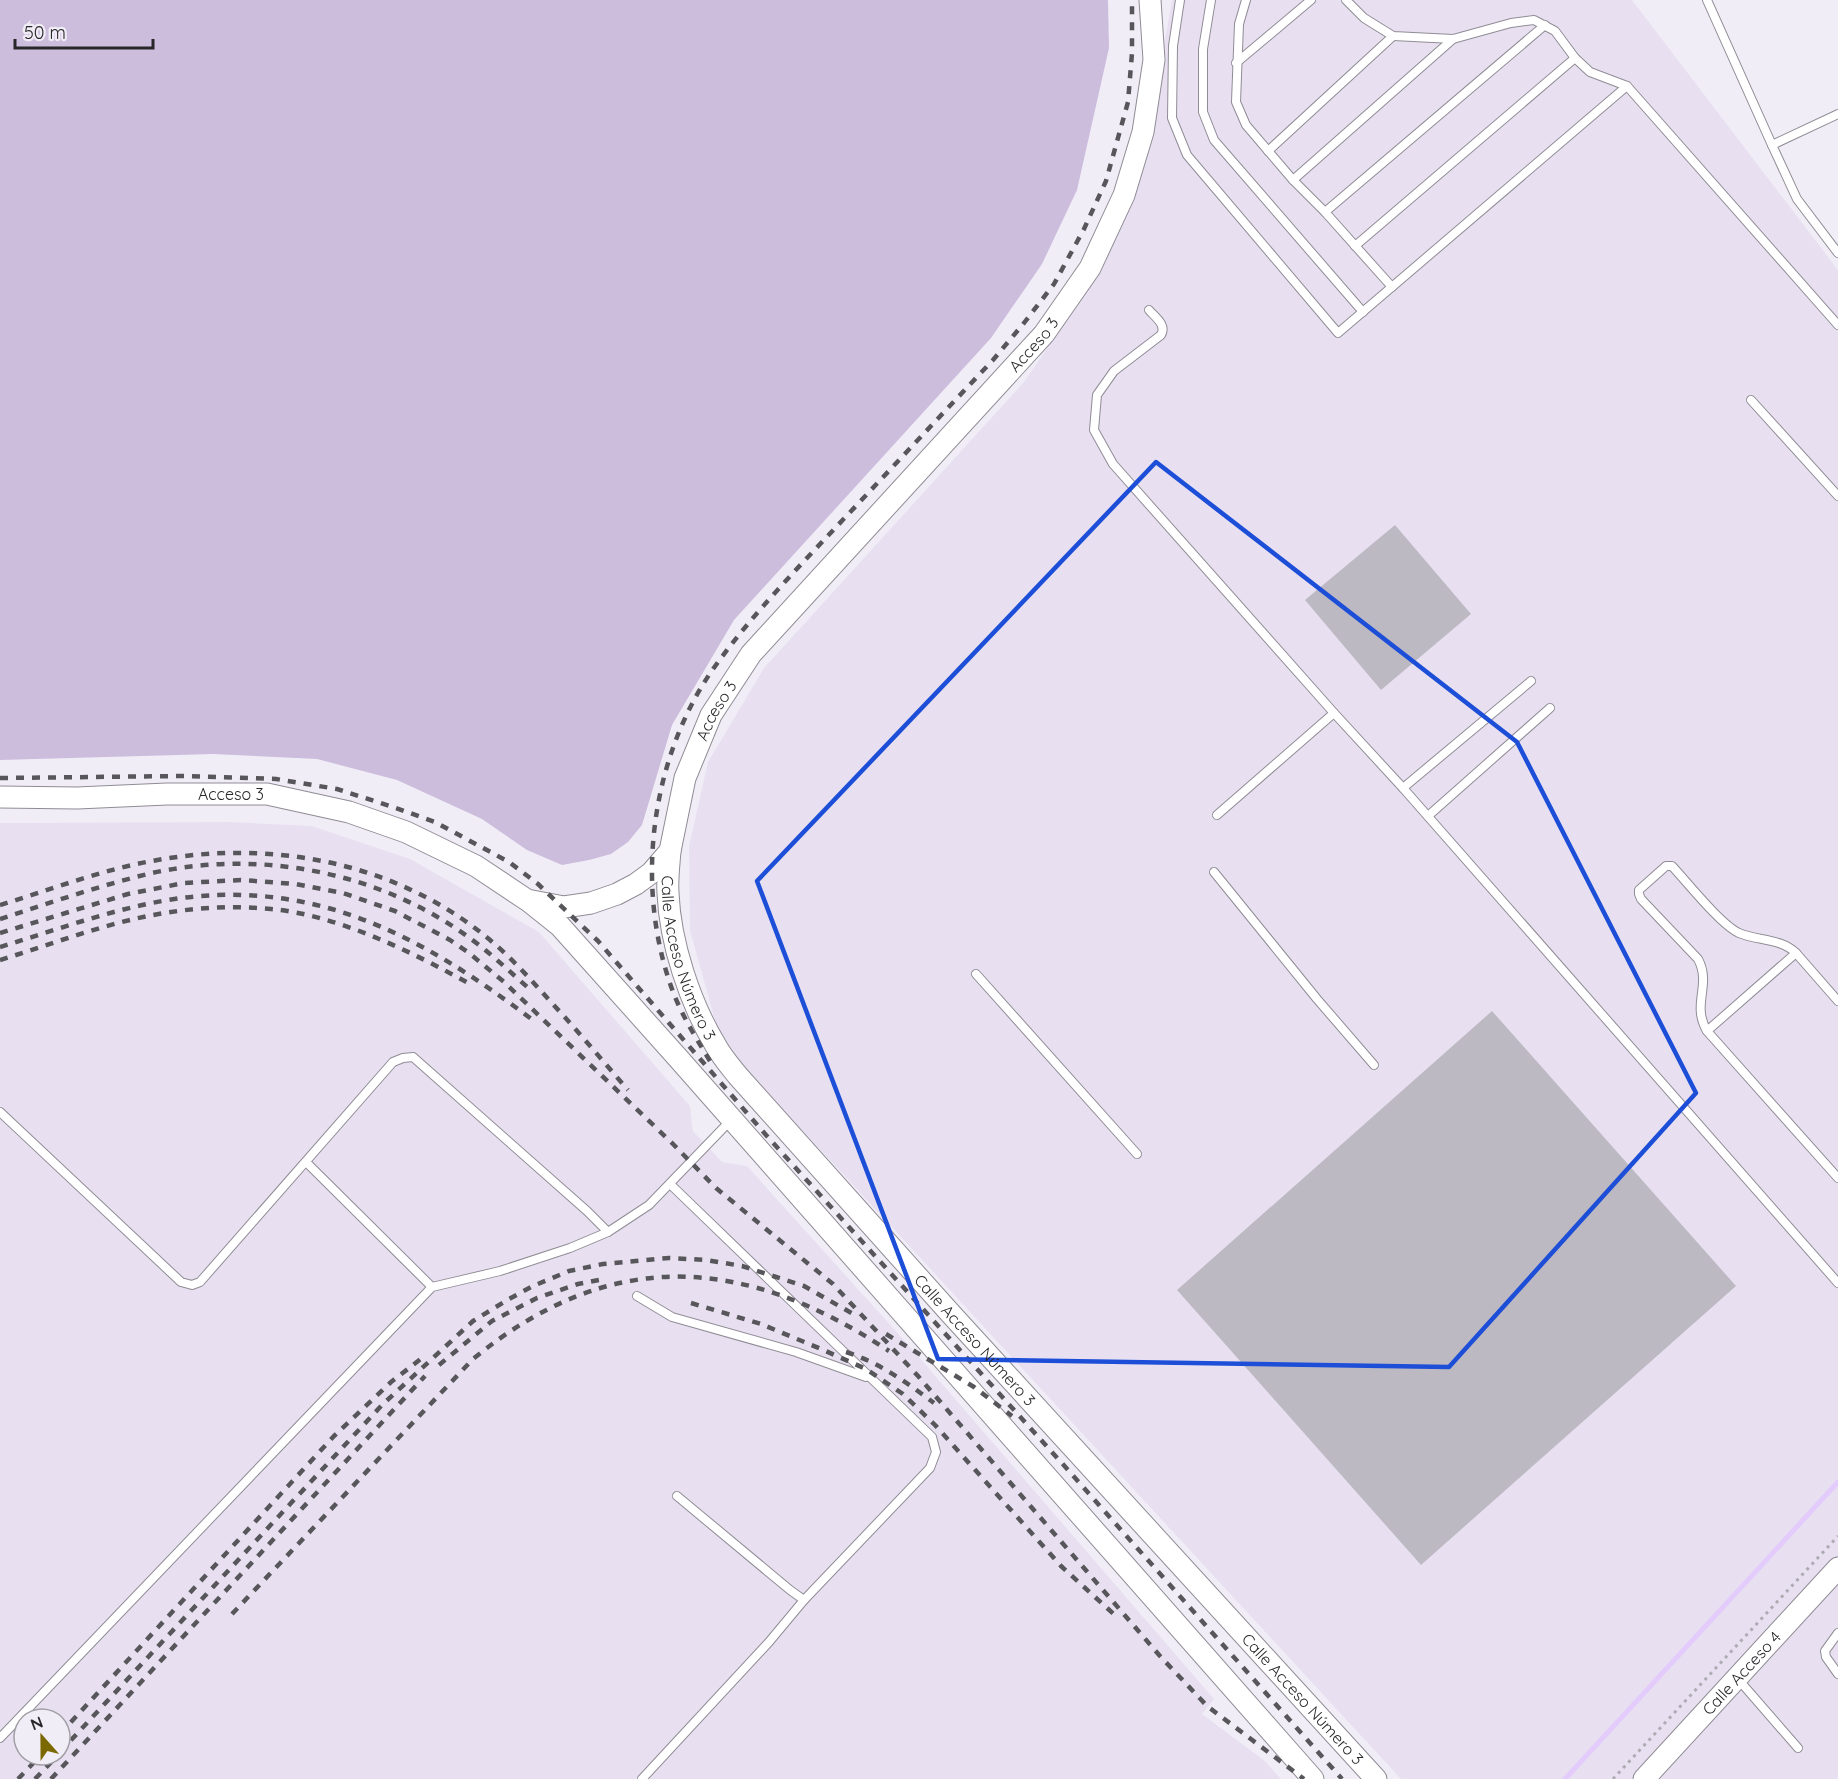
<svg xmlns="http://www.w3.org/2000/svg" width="1838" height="1779" font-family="Quicksand,sans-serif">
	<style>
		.built { fill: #e8e0f1; fill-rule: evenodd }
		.green { fill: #ccbddd }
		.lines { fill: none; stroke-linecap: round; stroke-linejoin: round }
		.stream { stroke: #e3cbfc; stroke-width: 5 }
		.building { fill: #bdb9c2 }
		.lane-casing { stroke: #908c95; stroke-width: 10 }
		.secondary-casing { stroke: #908c95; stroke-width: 23 }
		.path { stroke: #aeabb3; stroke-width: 3; stroke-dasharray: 3 4.5; stroke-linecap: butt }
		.lane { stroke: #fff; stroke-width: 8 }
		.secondary { stroke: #fff; stroke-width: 21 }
		.rail { stroke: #57565a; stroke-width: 4.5; stroke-dasharray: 8 8; stroke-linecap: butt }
		.marked { fill: none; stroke: #1d4ed8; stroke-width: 4.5; stroke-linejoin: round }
		.labels { text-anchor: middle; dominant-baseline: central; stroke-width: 5; stroke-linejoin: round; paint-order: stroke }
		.street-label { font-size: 16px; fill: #28272a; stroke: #f1edf7 }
	</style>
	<rect width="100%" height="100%" fill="#f1edf7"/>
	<g class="built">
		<polygon points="1172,0 1632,0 1838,270 1838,1779 1401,1779 721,1042 690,931 689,846 708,762 764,668 1024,382 1099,272 1147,140"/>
		<path d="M230,822l82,4 98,33 129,73 151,174 3,25 29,31 25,4 165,183 302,350 -12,15 63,47 16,18h-1281v-956zM24,1719h36v36h-36z"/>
	</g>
	<polygon class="green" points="0,0 1108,0 1109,48 1077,190 1042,264 991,338 734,620 672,725 642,825 628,842 611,854 589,860 562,865 527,850 482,819 397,780 317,759 213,754 0,760"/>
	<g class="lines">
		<polyline class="stream" points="1565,1779 1838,1482"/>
	</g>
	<g class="building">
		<polygon points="1395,525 1471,614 1381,690 1305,600"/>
		<polygon points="1492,1011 1736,1286 1421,1565 1177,1290"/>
	</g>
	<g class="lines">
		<defs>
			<g id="lane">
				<polyline points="1180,0 1173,46 1172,118 1187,155 1338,333 1627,86 1838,325"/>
				<polyline points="1211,0 1203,49 1203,112 1214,140 1363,312"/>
				<polyline points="1246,0 1239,24 1236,102 1246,125 1293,180 1325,212 1392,287"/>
				<polyline points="1346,0 1364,18 1393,36 1453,39 1511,23 1534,20 1555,31 1575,58 1590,72 1627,86"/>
				<polyline points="1707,0 1772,145"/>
				<polyline points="1236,63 1311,0"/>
				<polyline points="1838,114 1772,145 1797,199 1838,253"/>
				<polyline points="1268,151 1393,36"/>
				<polyline points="1293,180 1453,39"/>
				<polyline points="1325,212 1545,25"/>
				<polyline points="1355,246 1575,58"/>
				<path d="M1149,310c6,7 18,15 12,25l-47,36 -17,24 -3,35 19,34 221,249 69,75 435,495"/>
				<polyline points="1751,400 1838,496"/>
				<polyline points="1403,788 1531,681"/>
				<polyline points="1217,815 1334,713"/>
				<polyline points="1428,816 1550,708"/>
				<polyline points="1214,872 1317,999 1374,1065"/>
				<polyline points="976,974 1137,1154"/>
				<polyline points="1838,1001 1796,953 1707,1031 1838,1178"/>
				<path d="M1707,1031c-16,-27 5,-46 -9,-72l-57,-60 -2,-5v-4l27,-24h6c15,16 49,59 67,67 19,8 41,5 57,20"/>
				<polyline points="0,1112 181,1282 192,1285 200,1282 393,1062 403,1058 413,1057 587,1211 608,1232"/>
				<polyline points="306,1162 432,1287"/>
				<polyline points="637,1296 672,1317 796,1352 866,1377"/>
				<polyline points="677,1496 790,1590 804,1600"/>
				<polyline points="1838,1633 1825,1651 1826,1657 1838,1674"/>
				<polyline points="1738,1679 1798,1748"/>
				<polyline points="0,1738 432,1287 500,1271 570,1248 608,1232 649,1205 731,1120"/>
				<polyline points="642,1779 769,1642 804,1600 930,1468 936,1452 932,1437 670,1184"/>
			</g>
			<g id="secondary">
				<path id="s1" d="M0,797l77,1 90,-4h100l82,18 57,20 70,34 51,34 37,7 27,-4 26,-9 19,-10 15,-11 19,-22 15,-73 26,-63 40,-61 293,-320 46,-66 34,-73 19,-63 11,-72 -4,-60"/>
				<path id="s2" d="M670,851c-1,14 -3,28 -2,42 2,50 22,110 48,153 6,11 14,20 22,30l213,238 425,465"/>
				<polyline points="530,902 560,926 678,1058 1313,1779"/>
				<path id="s3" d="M1644,1779l194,-211"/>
			</g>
		</defs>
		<use href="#lane" class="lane-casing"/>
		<use href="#secondary" class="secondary-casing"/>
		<polyline class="path" points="1613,1779 1838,1536"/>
		<use href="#lane" class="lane"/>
		<use href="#secondary" class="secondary"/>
		<g class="rail">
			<polyline points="0,778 184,776 276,779 337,789 393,807 435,822 509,862 538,884 598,941 766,1135 1060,1461 1342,1779"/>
			<path d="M0,905c50,-15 101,-35 152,-44 122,-23 251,2 345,85 19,17 36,36 53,55 27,29 52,59 78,89"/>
			<path d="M0,919c50,-16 101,-34 152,-46 110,-24 228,-1 319,66 22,16 41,35 62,53"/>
			<polyline points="0,933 128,894 184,883 241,880 296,884 343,893 395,911 450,940 469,953 504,982 672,1143 716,1188 833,1284 918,1376 1160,1656 1207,1706 1304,1779"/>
			<path d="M0,947c53,-16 107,-36 162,-46 149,-26 257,33 372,120"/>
			<path d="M0,960c49,-15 98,-34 148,-44 40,-8 82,-11 123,-7 67,6 141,43 199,75"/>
			<path d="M710,1061c-14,-23 -29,-47 -38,-72 -37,-102 -22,-227 39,-317 37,-53 83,-100 127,-147 52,-55 103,-110 155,-165l31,-37 30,-39 30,-55 22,-48 22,-79 4,-49v-53"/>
			<polyline points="691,1303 761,1324 821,1349 866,1369 903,1394 935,1425 1061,1566 1118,1618"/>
			<polyline points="886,1334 974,1387 1012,1416"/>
			<path d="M846,1352c34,11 60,30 88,51"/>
			<polyline points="439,1365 492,1321 537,1298 578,1284 604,1279"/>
			<path d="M232,1614l241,-255c138,-113 271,-104 416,-8"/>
			<polyline points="60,1734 334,1436 391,1382 422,1358"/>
			<polyline points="60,1752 382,1405 473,1321 509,1299 533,1286 569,1271 603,1264 669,1258 706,1260 742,1266 804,1286 855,1315"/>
			<polyline points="18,1779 41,1755"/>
			<polyline points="35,1779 58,1755"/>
			<polyline points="51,1779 425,1376"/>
		</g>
	</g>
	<path class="marked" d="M1156,462l361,280 179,351 -247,274 -511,-8 -181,-478z"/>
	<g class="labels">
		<g class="street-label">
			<text stroke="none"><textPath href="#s1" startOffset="1347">Acceso 3</textPath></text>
			<text stroke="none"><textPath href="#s1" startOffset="861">Acceso 3</textPath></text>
			<text stroke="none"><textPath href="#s1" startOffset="231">Acceso 3</textPath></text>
			<text stroke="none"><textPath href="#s2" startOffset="110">Calle Acceso Número 3</textPath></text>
			<text stroke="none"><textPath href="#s2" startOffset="596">Calle Acceso Número 3</textPath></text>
			<text stroke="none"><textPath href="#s3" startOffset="144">Calle Acceso 4</textPath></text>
			<text stroke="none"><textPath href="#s2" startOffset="1082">Calle Acceso Número 3</textPath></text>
		</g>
	</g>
	<g transform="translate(42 1737) rotate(339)"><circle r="28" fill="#f1edf7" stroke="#a19ea5" stroke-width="1.5"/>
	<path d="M0-4.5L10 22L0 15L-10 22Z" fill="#7b6800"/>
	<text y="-9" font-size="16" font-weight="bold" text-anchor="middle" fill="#28272a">N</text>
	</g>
	<path d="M15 39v9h138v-9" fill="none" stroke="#28272a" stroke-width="3"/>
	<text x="24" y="39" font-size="18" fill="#28272a" stroke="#f1edf7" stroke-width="4.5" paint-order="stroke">50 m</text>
</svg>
